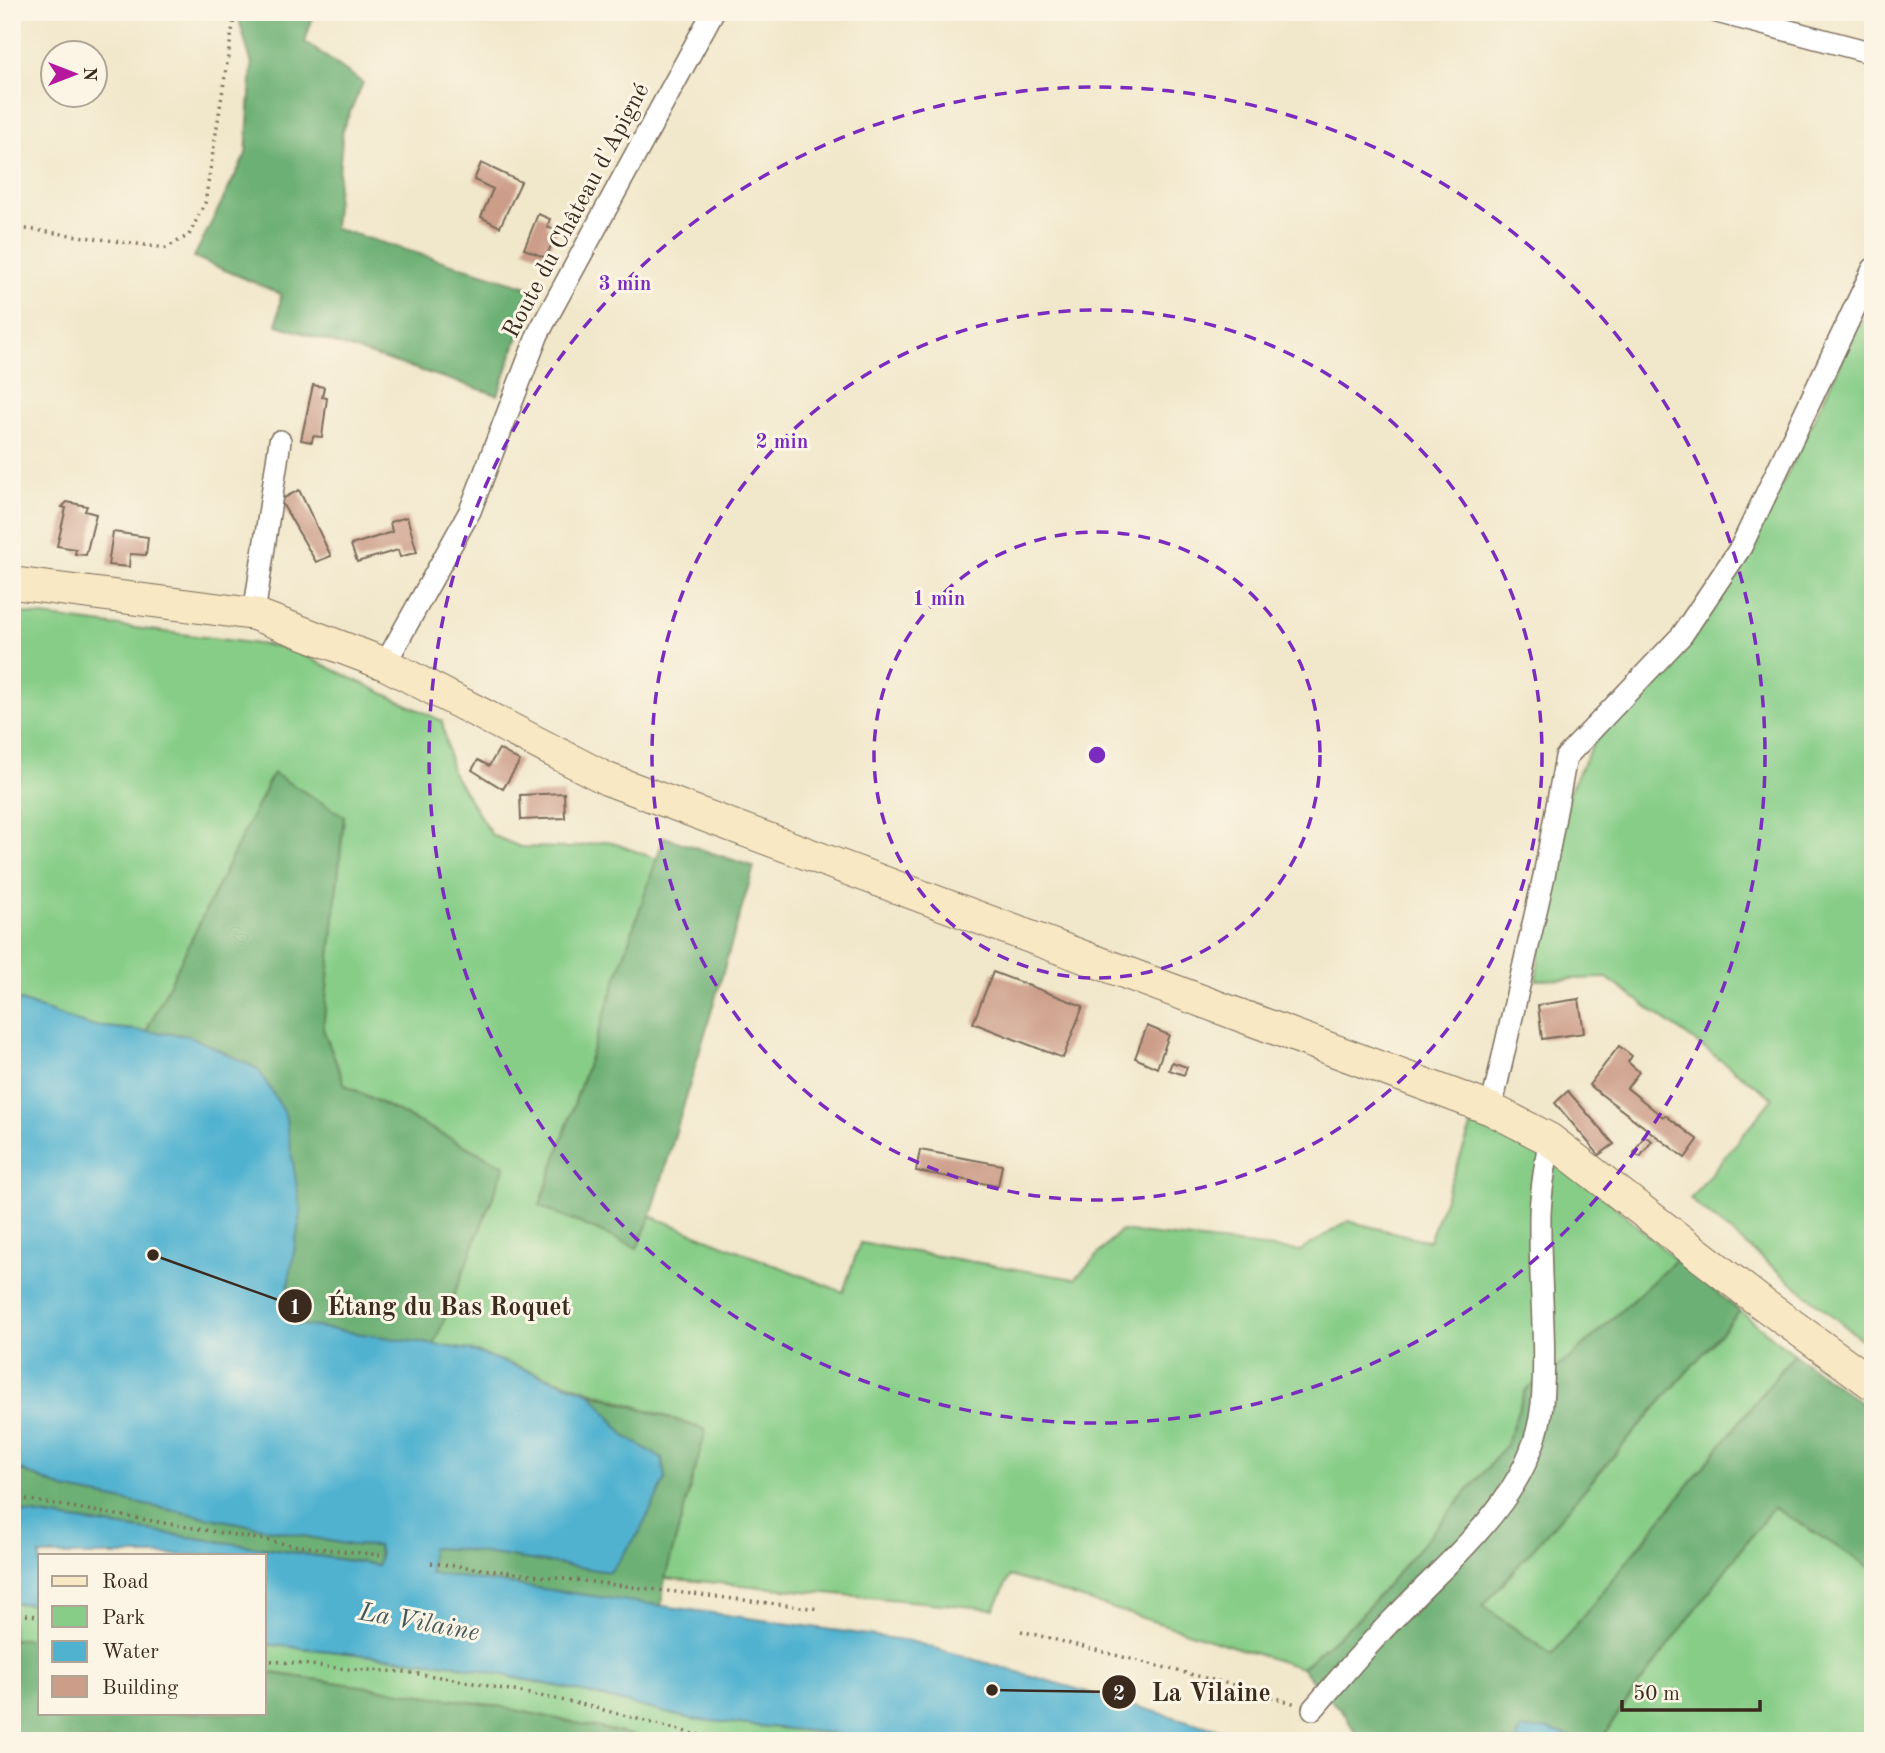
<svg xmlns="http://www.w3.org/2000/svg" width="1885" height="1753" font-family="'Old Standard TT',serif">
	<style>
		.green { fill: #87cd88; stroke: #617c53; stroke-width: 2 }
		.forest { fill: #6db074; stroke: #546d49; stroke-width: 2 }
		.water { fill: #51b2d0; stroke: #466e77; stroke-width: 2 }
		.building { fill: #cc9d89 }
		.lines { fill: none; stroke-linecap: round; stroke-linejoin: round }
		.street-casing { stroke: #7b6c5b; stroke-width: 24 }
		.secondary-casing { stroke: #7b6c5b; stroke-width: 34 }
		.path { stroke: #7b6c5b; stroke-width: 3.5; stroke-dasharray: 2 5; stroke-linecap: butt }
		.street { stroke: #fff; stroke-width: 21 }
		.secondary { stroke: #f8e8c3; stroke-width: 32 }
		.ring { fill: none; stroke: #7b2cbf; stroke-width: 3.5; stroke-dasharray: 12 9 }
		.labels { text-anchor: middle; dominant-baseline: central; stroke-width: 6; stroke-linejoin: round; paint-order: stroke }
		.street-label { font-size: 24px; fill: #3b2a1e; stroke: #fcf5e5 }
		.water-label { font-size: 26px; font-style: italic; fill: #435a5c; stroke: #fcf5e5 }
		.centre { fill: #7b2cbf; stroke: #fcf5e5; stroke-width: 3.5 }
		.ring-label { font-size: 21px; text-anchor: middle; font-weight: bold; fill: #7b2cbf; stroke: #fcf5e5; stroke-width: 6; stroke-linejoin: round; paint-order: stroke }
		.leader { fill: none; stroke: #3b2a1e; stroke-width: 2.5 }
		.callout-dot { fill: #3b2a1e; stroke: #fcf5e5; stroke-width: 2.5 }
		.mark-label { font-size: 21px; text-anchor: middle; font-weight: bold; fill: #fff }
		.callout-label { font-size: 26px; text-anchor: middle; font-weight: bold; fill: #3b2a1e; stroke: #fcf5e5; stroke-width: 6; stroke-linejoin: round; paint-order: stroke }
	</style>
	<rect width="100%" height="100%" fill="#fcf5e5"/>
	<filter id="ink" filterUnits="userSpaceOnUse"><feTurbulence type="fractalNoise" baseFrequency=".0143" numOctaves="2"/><feDisplacementMap in="SourceGraphic" scale="14" xChannelSelector="R" yChannelSelector="G"/><feConvolveMatrix kernelMatrix="1 2 1 2 8 2 1 2 1" color-interpolation-filters="sRGB"/></filter>
	<filter id="wash" filterUnits="userSpaceOnUse"><feTurbulence type="fractalNoise" baseFrequency=".00686" numOctaves="4" result="noise"/><feDisplacementMap in="SourceGraphic" scale="28" xChannelSelector="R" yChannelSelector="G"/><feGaussianBlur stdDeviation="1.57" result="paint"/><feColorMatrix in="noise" values="0 0 0 0 0 0 0 0 0 0 0 0 0 0 0 0 0 1.4 0 .05"/><feComposite in="paint" operator="in"/></filter>
	<g filter="url(#wash)">
		<rect width="100%" height="100%" fill="#f1e7cb"/>
		<g class="green">
			<polygon points="1873,297 1873,1349 1690,1199 1773,1098 1607,978 1536,980 1548,887 1569,792 1594,742 1761,528"/>
			<polygon points="12,612 288,648 442,721 452,772 492,835 520,847 569,848 608,841 657,859 540,1206 637,1248 651,1216 843,1292 860,1243 1075,1279 1120,1231 1300,1251 1348,1221 1429,1241 1475,1117 1563,1161 1676,1260 1571,1357 1525,1391 1505,1447 1360,1617 1301,1668 1010,1576 994,1609 665,1578 706,1430 470,1350 434,1345 505,1166 345,1085 323,1029 344,816 273,774 146,1032 87,1025 12,998"/>
			<polygon points="1740,1311 1794,1354 1552,1655 1483,1606"/>
			<polygon points="1773,1507 1873,1569 1873,1741 1600,1741 1632,1694"/>
			<polygon points="12,1603 40,1604 40,1639 12,1639"/>
			<polygon points="264,1644 450,1664 570,1689 692,1719 905,1741 660,1741 497,1706 264,1672"/>
		</g>
		<g class="forest">
			<polygon points="237,12 314,12 305,42 363,83 343,128 334,228 534,289 498,395 277,325 281,294 194,257 246,154 252,65"/>
			<polygon points="273,773 344,816 323,1029 345,1085 505,1166 434,1345 288,1323 286,1298 301,1212 146,1032"/>
			<polygon points="664,837 754,867 651,1216 637,1248 540,1206"/>
			<polygon points="1676,1260 1740,1311 1483,1606 1552,1655 1794,1354 1873,1412 1873,1569 1773,1507 1632,1694 1600,1741 1587,1741 1522,1729 1516,1741 1359,1741 1346,1716 1301,1668 1360,1617 1505,1447 1525,1391 1571,1357"/>
			<polygon points="591,1393 706,1430 665,1578 661,1606 430,1573 430,1548 458,1549 610,1572 639,1533 665,1480 662,1459 625,1436"/>
			<polygon points="16,1468 64,1489 350,1545 378,1546 379,1565 12,1511"/>
			<polygon points="12,1639 40,1639 40,1713 264,1713 264,1672 497,1706 660,1741 12,1741"/>
		</g>
		<g class="water">
			<polygon points="12,998 87,1025 190,1036 258,1069 285,1113 301,1212 286,1298 289,1323 470,1350 591,1393 625,1436 662,1459 665,1480 639,1533 610,1572 458,1549 431,1548 430,1573 910,1641 1257,1741 905,1741 691,1719 570,1689 450,1664 264,1644 264,1555 40,1555 40,1604 12,1603 12,1511 378,1565 380,1555 378,1546 350,1545 64,1489 16,1468 12,1457"/>
			<polygon points="1522,1729 1547,1729 1587,1741 1516,1741"/>
		</g>
		<g id="blocks">
			<g class="building">
				<polygon points="481,163 521,182 500,227 481,217 493,189 474,180"/>
				<polygon points="538,214 550,219 547,227 557,231 546,258 524,249"/>
				<polygon points="313,385 324,387 322,397 327,398 322,437 313,436 312,442 301,440"/>
				<polygon points="299,490 331,556 316,562 280,500"/>
				<polygon points="67,502 87,506 85,511 96,514 86,555 75,554 76,549 57,546 66,508 62,507"/>
				<polygon points="407,517 417,552 400,557 398,550 357,562 351,545 392,532 390,522"/>
				<polygon points="113,532 148,537 146,555 130,554 129,567 108,565"/>
				<polygon points="499,749 520,761 503,789 472,770 478,760 489,766"/>
				<polygon points="564,793 565,818 521,820 520,795"/>
				<polygon points="993,972 1083,1006 1063,1058 973,1023"/>
				<polygon points="1579,999 1584,1033 1542,1039 1538,1005"/>
				<polygon points="1147,1026 1169,1035 1157,1068 1135,1058"/>
				<polygon points="1619,1046 1632,1056 1628,1062 1639,1072 1627,1088 1663,1117 1665,1115 1698,1140 1685,1158 1589,1085"/>
				<polygon points="1172,1062 1187,1067 1184,1075 1169,1070"/>
				<polygon points="1568,1091 1614,1144 1599,1155 1555,1103"/>
				<polygon points="1644,1136 1652,1141 1640,1157 1634,1153"/>
				<polygon points="920,1150 1002,1165 998,1186 916,1171"/>
			</g>
		</g>
	</g>
	<g filter="url(#ink)">
		<use href="#blocks" fill-opacity="0" stroke="#7b6c5b" stroke-width="2"/>
		<g class="lines">
			<defs>
				<g id="street">
					<polyline points="1717,12 1873,53"/>
					<polyline points="254,614 280,441"/>
					<polyline points="385,664 470,511 538,334 713,12"/>
					<polyline points="1491,1109 1544,876 1566,757 1682,635 1741,547 1873,269"/>
					<path d="M1313,1709c28,-32 55,-65 85,-95 57,-60 136,-121 144,-210 5,-62 -3,-124 -2,-186 0,-26 6,-53 9,-79"/>
				</g>
				<polyline id="secondary" points="12,583 254,614 385,664 607,779 1491,1109 1549,1139 1763,1304 1873,1384"/>
			</defs>
			<use href="#street" class="street-casing"/>
			<use href="#secondary" class="secondary-casing"/>
			<g class="path">
				<polyline points="12,227 166,248 189,235 205,203 235,12"/>
				<polyline points="12,1497 299,1546 380,1555"/>
				<polyline points="431,1563 819,1609"/>
				<polyline points="12,1614 40,1616"/>
				<polyline points="1021,1631 1233,1685 1296,1704"/>
				<polyline points="264,1660 348,1669 405,1672 448,1678 581,1704 694,1734 755,1741"/>
			</g>
			<use href="#street" class="street"/>
			<use href="#secondary" class="secondary"/>
		</g>
	</g>
	<g class="ring">
		<circle cx="1097" cy="755" r="223"/>
		<circle cx="1097" cy="755" r="445"/>
		<circle cx="1097" cy="755" r="668"/>
	</g>
	<g class="labels">
		<g class="street-label">
			<text transform="translate(577 211) rotate(-62)">Route du Château d'Apigné</text>
		</g>
		<g class="water-label">
			<text transform="translate(419 1623) rotate(10)">La Vilaine</text>
		</g>
	</g>
	<circle cx="1097" cy="755" r="10" class="centre"/>
	<g class="ring-label">
		<text x="625" y="290">3 min</text>
		<text x="782" y="448">2 min</text>
		<text x="939" y="605">1 min</text>
	</g>
	<path class="leader" d="M153 1255L295 1306M992 1690L1119 1692"/>
	<g class="callout-dot">
		<circle cx="153" cy="1255" r="7"/>
		<circle cx="992" cy="1690" r="7"/>
		<circle cx="295" cy="1306" r="18"/>
		<circle cx="1119" cy="1692" r="18"/>
	</g>
	<g class="mark-label">
		<text x="295" y="1314">1</text>
		<text x="1119" y="1700">2</text>
	</g>
	<g class="callout-label">
		<text x="449" y="1315">Étang du Bas Roquet</text>
		<text x="1211" y="1701">La Vilaine</text>
	</g>
	<rect width="1885" height="1753" fill="none" stroke="#fcf5e5" stroke-width="42"/>
	<rect x="38" y="1554" width="228" height="161" fill="#fcf5e5" stroke="#afa495" stroke-width="2"/>
	<rect x="52" y="1576" width="35" height="10" fill="#f8e8c3" stroke="#afa495" stroke-width="2"/>
	<text x="102" y="1588" font-size="21" fill="#3b2a1e">Road</text>
	<rect x="52" y="1606" width="35" height="21" fill="#87cd88" stroke="#afa495" stroke-width="2"/>
	<text x="102" y="1624" font-size="21" fill="#3b2a1e">Park</text>
	<rect x="52" y="1641" width="35" height="21" fill="#51b2d0" stroke="#afa495" stroke-width="2"/>
	<text x="102" y="1658" font-size="21" fill="#3b2a1e">Water</text>
	<rect x="52" y="1676" width="35" height="21" fill="#cc9d89" stroke="#afa495" stroke-width="2"/>
	<text x="102" y="1694" font-size="21" fill="#3b2a1e">Building</text>
	<g transform="translate(74 74) rotate(90)"><circle r="33" fill="#fcf5e5" stroke="#afa495" stroke-width="2"/>
	<path d="M0-5L12 26L0 18L-12 26Z" fill="#b5179e"/>
	<text y="-10" font-size="19" font-weight="bold" text-anchor="middle" fill="#3b2a1e">N</text>
	</g>
	<path d="M1622 1700v10h138v-10" fill="none" stroke="#3b2a1e" stroke-width="3.5"/>
	<text x="1633" y="1700" font-size="21" fill="#3b2a1e" stroke="#fcf5e5" stroke-width="5" paint-order="stroke">50 m</text>
</svg>
